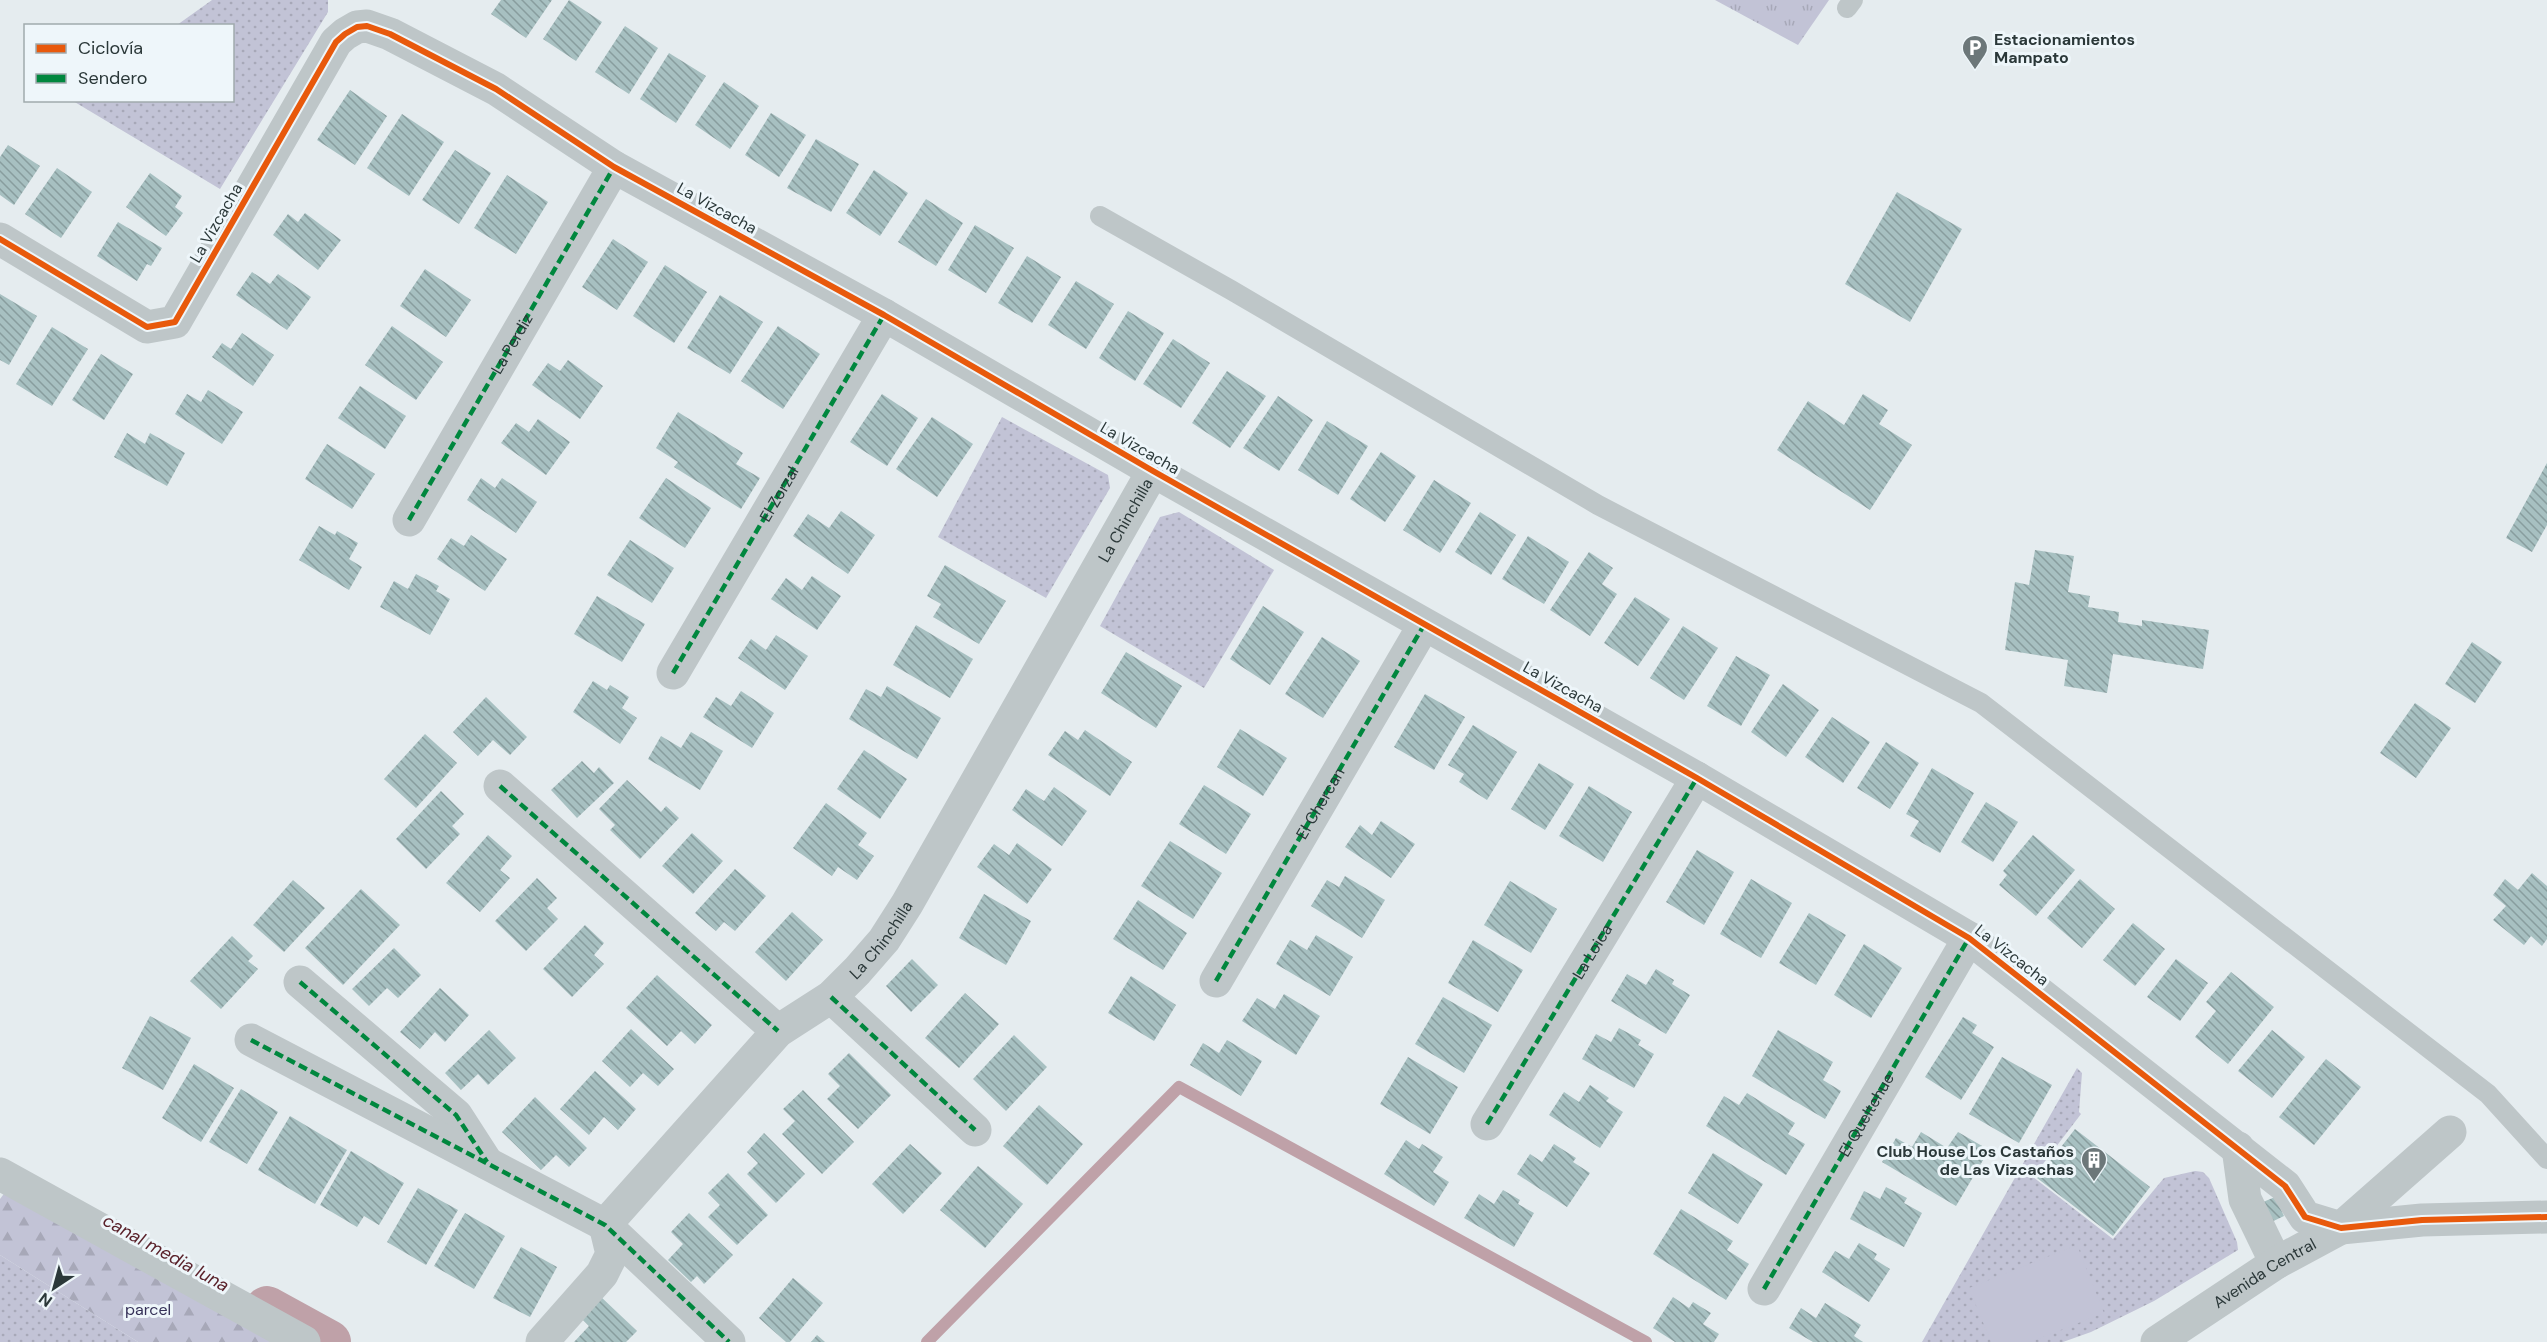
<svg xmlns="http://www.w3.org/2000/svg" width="2547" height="1342" font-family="'DM Sans',sans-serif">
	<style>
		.grass { fill: url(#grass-dots) }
		.forest { fill: url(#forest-firs) }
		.park { fill: url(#park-tufts) }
		.pitch { fill: #c2c3d6 }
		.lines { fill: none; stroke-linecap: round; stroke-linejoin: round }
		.stream { stroke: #bfa1a8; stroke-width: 12 }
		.canal { stroke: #bfa1a8; stroke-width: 44 }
		.building { fill: url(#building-back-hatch) }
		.service { stroke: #bec6c8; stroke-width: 20 }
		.minor { stroke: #bec6c8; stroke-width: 33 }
		.quiet { stroke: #00873e; stroke-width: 4.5; stroke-dasharray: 9 4.5; stroke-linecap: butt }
		.cycleway-casing { stroke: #eef6fa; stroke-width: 10 }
		.cycleway { stroke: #e8590c; stroke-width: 6 }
		.labels { text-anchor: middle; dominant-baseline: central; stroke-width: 6; stroke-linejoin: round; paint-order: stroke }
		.poi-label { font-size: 16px; font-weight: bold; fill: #2b3839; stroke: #eef6fa; text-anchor: start }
		.street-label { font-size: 16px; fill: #2b3839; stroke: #eef6fa }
		.park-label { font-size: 16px; fill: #353057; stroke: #eef6fa }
		.water-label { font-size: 18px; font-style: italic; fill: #5a222b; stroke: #eef6fa }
	</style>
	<defs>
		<pattern id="grass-dots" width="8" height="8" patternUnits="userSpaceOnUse" patternTransform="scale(1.5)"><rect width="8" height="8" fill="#c2c3d6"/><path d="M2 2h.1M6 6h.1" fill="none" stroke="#a7a8b8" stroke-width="1.8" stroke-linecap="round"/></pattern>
		<pattern id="forest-firs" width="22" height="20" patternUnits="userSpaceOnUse" patternTransform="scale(1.5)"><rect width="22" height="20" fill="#c2c3d6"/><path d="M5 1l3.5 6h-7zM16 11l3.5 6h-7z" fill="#a7a8b8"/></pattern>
		<pattern id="park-tufts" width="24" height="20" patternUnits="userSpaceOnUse" patternTransform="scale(1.5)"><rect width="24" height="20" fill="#c2c3d6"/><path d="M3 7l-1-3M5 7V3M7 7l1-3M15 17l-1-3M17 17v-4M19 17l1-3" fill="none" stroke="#a7a8b8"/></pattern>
		<pattern id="building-back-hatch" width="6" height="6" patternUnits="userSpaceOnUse" patternTransform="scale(1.5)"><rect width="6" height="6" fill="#a7c0c1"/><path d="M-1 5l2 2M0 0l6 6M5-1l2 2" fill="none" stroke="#889d9e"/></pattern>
	</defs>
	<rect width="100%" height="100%" fill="#e5ecef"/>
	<g class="grass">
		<polygon points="212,0 328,0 328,12 220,189 73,101 232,100 232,26 177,25"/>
		<polygon points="1002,417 1108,475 1110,488 1046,598 938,537"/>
		<polygon points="1179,512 1274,570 1204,688 1100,626 1160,517"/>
		<polygon points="2077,1068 2082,1073 2079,1112 2081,1114 2033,1177 2113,1239 2164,1178 2195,1171 2203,1172 2209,1178 2237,1242 2238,1250 2154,1301 2091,1332 2063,1342 1922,1342"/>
		<polygon points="0,1255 138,1342 0,1342"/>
	</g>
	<polygon class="forest" points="6,1191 276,1342 138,1342 0,1255 0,1199"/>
	<polygon class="park" points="1715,0 1829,0 1798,45"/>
	<polygon class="pitch" points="2077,1245 2104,1313 2030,1342 1991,1342 1969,1288"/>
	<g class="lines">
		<polyline class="stream" points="927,1342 1179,1087 1646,1342"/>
		<polyline class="canal" points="267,1308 329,1342"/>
	</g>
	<g class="building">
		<polygon points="501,0 552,0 526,38 491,14"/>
		<polygon points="569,0 602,22 576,61 543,39"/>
		<polygon points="625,26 658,48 629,94 595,72"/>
		<polygon points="669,53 706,76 676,123 640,99"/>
		<polygon points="724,82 759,106 730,149 695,125"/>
		<polygon points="350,90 387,116 355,165 317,140"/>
		<polygon points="771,113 806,135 779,177 745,155"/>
		<polygon points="402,114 444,142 409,196 367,168"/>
		<polygon points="816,139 859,164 831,212 787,188"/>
		<polygon points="8,145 40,166 14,205 0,195 0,157"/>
		<polygon points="455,150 491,173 459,224 422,200"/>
		<polygon points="57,168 92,192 61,238 25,214"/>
		<polygon points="874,170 908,193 880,236 846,213"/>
		<polygon points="150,173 182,196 175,207 183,213 166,236 126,207"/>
		<polygon points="507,175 548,202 516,254 474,228"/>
		<polygon points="1897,192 1962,229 1910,322 1845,284"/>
		<polygon points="926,199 963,223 936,266 898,242"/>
		<polygon points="305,213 341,240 318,270 273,235 288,214 298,222"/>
		<polygon points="118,222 162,248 151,266 147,264 137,281 97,256"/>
		<polygon points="975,225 1014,248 986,293 948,270"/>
		<polygon points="613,239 648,262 617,310 582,287"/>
		<polygon points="1027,256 1061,277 1032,323 998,303"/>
		<polygon points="665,265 707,292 674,343 633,316"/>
		<polygon points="425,269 471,300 446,337 400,306"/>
		<polygon points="252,272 270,284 278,274 311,297 287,330 236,295"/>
		<polygon points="1076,281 1114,304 1086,349 1048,325"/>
		<polygon points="0,294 37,316 9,365 0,360"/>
		<polygon points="720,295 763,322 730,374 687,348"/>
		<polygon points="1128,311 1164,333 1135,381 1099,358"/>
		<polygon points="392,326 443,362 416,400 365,365"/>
		<polygon points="778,326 820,354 783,409 741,381"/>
		<polygon points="52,327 88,349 52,406 16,384"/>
		<polygon points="242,333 274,355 253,386 212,357 222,343 231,349"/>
		<polygon points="1173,339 1210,363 1181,408 1143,384"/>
		<polygon points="101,354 133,374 104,420 72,400"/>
		<polygon points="568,360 603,386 580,419 532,385 548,363 560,371"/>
		<polygon points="1227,371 1266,396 1230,448 1192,423"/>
		<polygon points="360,386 406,416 385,449 338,418"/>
		<polygon points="208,390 243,412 222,444 175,414 187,394 201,402"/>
		<polygon points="882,394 918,418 887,466 850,442"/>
		<polygon points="1863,394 1888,410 1879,424 1912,445 1870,510 1777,450 1808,401 1844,425"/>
		<polygon points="1278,396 1313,420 1279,471 1243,448"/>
		<polygon points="678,412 743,453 736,464 760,478 741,509 674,467 678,462 656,448"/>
		<polygon points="932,417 973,444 937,497 896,469"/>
		<polygon points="538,419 570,442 546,475 501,443 516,423 529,432"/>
		<polygon points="1327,421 1368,446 1338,495 1298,470"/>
		<polygon points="127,433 145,444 150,433 185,453 167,486 114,457"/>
		<polygon points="327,444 375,474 352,509 305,479"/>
		<polygon points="1381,452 1416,476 1385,522 1350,499"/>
		<polygon points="2547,463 2547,525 2532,552 2506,538"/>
		<polygon points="481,478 495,488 502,478 537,502 516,533 467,500"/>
		<polygon points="666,478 711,508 685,548 639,518"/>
		<polygon points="1434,480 1471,503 1440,553 1403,530"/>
		<polygon points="841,511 875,535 848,574 793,536 808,514 829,528"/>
		<polygon points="1480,512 1516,535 1491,575 1455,552"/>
		<polygon points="319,526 335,535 337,531 358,543 349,559 362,567 349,590 299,560"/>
		<polygon points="471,535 507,559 485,591 437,559 451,538 464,546"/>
		<polygon points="1528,536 1569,562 1544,604 1502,579"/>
		<polygon points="630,540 674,568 652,603 607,575"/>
		<polygon points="2035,550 2074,556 2068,592 2090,596 2088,607 2119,612 2118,622 2142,626 2142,620 2209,630 2203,669 2113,654 2107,693 2064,686 2068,660 2005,650 2015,582 2029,585"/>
		<polygon points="1589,552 1613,568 1602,584 1617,594 1590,636 1550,610"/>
		<polygon points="945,565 1006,601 979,644 933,617 941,604 927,596"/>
		<polygon points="416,574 439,586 436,591 450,599 430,635 380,607 394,581 408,589"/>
		<polygon points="812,576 841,596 817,630 771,599 786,578 802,590"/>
		<polygon points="597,596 645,624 622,662 574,634"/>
		<polygon points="1635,597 1670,619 1638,666 1604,643"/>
		<polygon points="1263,606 1304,632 1270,685 1230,659"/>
		<polygon points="916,625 973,659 950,698 893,665"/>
		<polygon points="1683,626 1718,648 1684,700 1650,678"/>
		<polygon points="776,635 808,656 785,690 738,658 751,639 766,650"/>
		<polygon points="1322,637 1360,661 1323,718 1285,694"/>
		<polygon points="2472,642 2502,662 2475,703 2445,684"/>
		<polygon points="1126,652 1182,686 1156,728 1101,693"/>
		<polygon points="1736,656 1770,675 1741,726 1707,706"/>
		<polygon points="593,681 607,690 610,685 629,697 622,708 637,718 620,744 573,712"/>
		<polygon points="1783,684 1819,710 1786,757 1751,732"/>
		<polygon points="887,686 941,718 917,759 849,719 866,689 881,697"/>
		<polygon points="741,691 774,713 752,748 703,717 716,697 731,706"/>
		<polygon points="1425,694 1465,717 1434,770 1394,747"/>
		<polygon points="486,697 527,737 510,755 493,740 478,756 453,732"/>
		<polygon points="2415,703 2451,728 2416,778 2380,753"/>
		<polygon points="1832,717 1870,742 1843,783 1805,757"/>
		<polygon points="1473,725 1517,752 1487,800 1459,782 1464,774 1448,765"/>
		<polygon points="1240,729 1287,758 1263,796 1217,767"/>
		<polygon points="1085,730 1132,762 1110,796 1048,755 1065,731 1078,740"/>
		<polygon points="691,732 723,751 700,790 648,759 661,736 681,748"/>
		<polygon points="425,734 457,763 416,808 384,779"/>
		<polygon points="1886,742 1919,763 1890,809 1857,788"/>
		<polygon points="864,750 907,779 880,819 837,789"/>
		<polygon points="582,761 594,773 599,767 614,783 577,818 551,790"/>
		<polygon points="1539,763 1574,784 1545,830 1511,809"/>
		<polygon points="1932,768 1974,793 1940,853 1910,836 1919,821 1906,814"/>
		<polygon points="627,780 661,812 666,806 679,818 640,859 610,830 615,825 599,809"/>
		<polygon points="1204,785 1251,814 1226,854 1179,824"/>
		<polygon points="1589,786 1632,812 1603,862 1559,836"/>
		<polygon points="1054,787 1087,811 1062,846 1012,810 1026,789 1044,801"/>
		<polygon points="441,791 464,814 452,826 460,834 426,869 396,839"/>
		<polygon points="1986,802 2018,822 1993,862 1961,842"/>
		<polygon points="826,803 867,833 858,845 874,856 857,880 838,867 832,876 793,848"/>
		<polygon points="1381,821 1415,844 1391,878 1345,847 1360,825 1372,835"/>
		<polygon points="692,833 723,861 693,894 662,866"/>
		<polygon points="488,835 512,856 500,870 510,878 480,912 446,883"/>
		<polygon points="2033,835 2075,870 2036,916 1999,885 2007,875 2003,871"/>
		<polygon points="1170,841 1222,873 1193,919 1141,886"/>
		<polygon points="1017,843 1052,869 1027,904 977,867 994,844 1009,855"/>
		<polygon points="1697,850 1734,872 1704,925 1666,902"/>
		<polygon points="735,869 766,896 735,931 724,922 716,931 695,913"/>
		<polygon points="2532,873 2547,886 2547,939 2542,946 2531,936 2524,945 2493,920 2506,906 2493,895 2505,879 2518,890"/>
		<polygon points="1345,876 1385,900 1362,938 1311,906 1327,880 1339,887"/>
		<polygon points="537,878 557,898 547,908 558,919 526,951 495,921"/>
		<polygon points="1751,879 1792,903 1761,958 1720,934"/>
		<polygon points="2080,879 2115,909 2082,948 2047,918"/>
		<polygon points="293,880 325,908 284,952 253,925"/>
		<polygon points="1510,881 1557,909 1531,953 1484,925"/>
		<polygon points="361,889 400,925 343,985 305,948"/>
		<polygon points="984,894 1031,921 1006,965 959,938"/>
		<polygon points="1138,900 1187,933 1163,970 1113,939"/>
		<polygon points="792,912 823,940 786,981 755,952"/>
		<polygon points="1809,913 1846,935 1816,985 1779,963"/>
		<polygon points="2133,923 2165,949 2135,986 2103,960"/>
		<polygon points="585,925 604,943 594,955 604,964 572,997 543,969"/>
		<polygon points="1316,935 1353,957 1330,996 1276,964 1290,940 1307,950"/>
		<polygon points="232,936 253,956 248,961 258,969 221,1009 190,981"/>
		<polygon points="1473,940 1523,970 1498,1012 1448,983"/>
		<polygon points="1864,944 1902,968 1871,1018 1834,995"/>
		<polygon points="394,948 421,975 398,998 387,988 369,1006 352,989"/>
		<polygon points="912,959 938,985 911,1012 886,986"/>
		<polygon points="2176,959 2208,983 2180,1021 2147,997"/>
		<polygon points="1656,969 1674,980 1672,984 1690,995 1666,1034 1611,1001 1627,974 1646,985"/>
		<polygon points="2231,972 2274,1007 2228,1064 2195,1037 2216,1011 2206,1002"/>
		<polygon points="657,975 712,1025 695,1044 681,1031 667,1046 626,1008"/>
		<polygon points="1131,976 1176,1005 1154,1041 1108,1013"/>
		<polygon points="440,988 469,1015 445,1042 435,1032 420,1049 400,1032"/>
		<polygon points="965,993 999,1024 959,1068 925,1038"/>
		<polygon points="1284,994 1320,1016 1296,1055 1242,1021 1257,998 1275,1009"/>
		<polygon points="1443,997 1492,1025 1464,1073 1415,1044"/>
		<polygon points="150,1016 191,1038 163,1090 122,1068"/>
		<polygon points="1963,1017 1977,1025 1972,1033 1994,1047 1961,1100 1925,1077"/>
		<polygon points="1619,1028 1641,1040 1638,1045 1654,1054 1634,1088 1582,1059 1596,1034 1611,1042"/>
		<polygon points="631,1029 674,1069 658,1086 643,1073 630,1087 602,1061"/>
		<polygon points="489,1030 516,1058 488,1085 478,1074 461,1090 445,1073"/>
		<polygon points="1778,1030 1833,1062 1823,1080 1841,1091 1825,1119 1752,1076"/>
		<polygon points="2272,1030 2305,1057 2272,1098 2238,1071"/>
		<polygon points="1014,1035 1047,1067 1006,1111 973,1079"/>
		<polygon points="1227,1040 1262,1061 1241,1096 1190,1065 1203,1043 1219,1053"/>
		<polygon points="849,1053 891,1095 858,1129 827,1099 840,1086 828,1074"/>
		<polygon points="1408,1057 1458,1087 1430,1134 1380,1104"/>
		<polygon points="2002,1057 2052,1085 2019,1143 1969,1114"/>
		<polygon points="2326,1059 2361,1087 2314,1145 2279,1117"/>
		<polygon points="194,1064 234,1088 201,1142 162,1118"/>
		<polygon points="595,1071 636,1109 618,1130 604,1117 589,1135 560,1109"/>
		<polygon points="1590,1085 1609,1098 1606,1101 1623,1112 1600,1148 1549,1115 1564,1092 1579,1102"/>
		<polygon points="241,1089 278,1112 247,1164 209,1142"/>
		<polygon points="803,1090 854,1142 822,1174 782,1134 795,1121 783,1109"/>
		<polygon points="1747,1093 1795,1123 1788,1134 1805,1144 1786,1175 1706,1126 1724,1096 1739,1105"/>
		<polygon points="535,1097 587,1148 569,1167 556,1155 541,1170 502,1132"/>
		<polygon points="1039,1105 1083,1144 1047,1185 1003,1146"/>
		<polygon points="290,1116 347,1150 315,1204 258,1170"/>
		<polygon points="2075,1129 2150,1187 2113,1236 2037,1178"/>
		<polygon points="1921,1132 1947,1148 1958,1132 1989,1150 1956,1206 1882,1162 1896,1138 1912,1147"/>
		<polygon points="764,1133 805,1174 776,1203 747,1174 758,1163 747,1152"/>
		<polygon points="1406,1140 1419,1149 1422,1144 1443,1157 1433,1172 1449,1182 1434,1206 1384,1174"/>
		<polygon points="910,1144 942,1173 903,1214 872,1184"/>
		<polygon points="1554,1144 1576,1158 1573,1162 1590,1173 1567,1207 1517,1174 1530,1154 1542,1162"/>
		<polygon points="351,1151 404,1183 379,1225 364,1216 357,1227 320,1205"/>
		<polygon points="1713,1153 1763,1184 1738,1224 1688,1193"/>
		<polygon points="978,1166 1023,1204 985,1248 940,1210"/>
		<polygon points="728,1173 768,1215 737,1245 708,1217 720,1205 708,1193"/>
		<polygon points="1886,1187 1907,1198 1904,1203 1922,1213 1904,1247 1850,1219 1864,1191 1880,1199"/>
		<polygon points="418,1188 458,1210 426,1265 387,1242"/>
		<polygon points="1503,1190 1520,1200 1518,1204 1534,1213 1514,1247 1464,1218 1479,1194 1494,1204"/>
		<polygon points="2275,1197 2284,1216 2265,1225 2256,1205"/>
		<polygon points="1681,1209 1733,1241 1727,1250 1749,1264 1726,1300 1653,1254"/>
		<polygon points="465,1213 505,1236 474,1289 434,1266"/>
		<polygon points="689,1213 733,1255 704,1284 697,1276 691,1282 668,1260 683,1244 671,1232"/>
		<polygon points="1859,1243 1877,1254 1874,1259 1890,1269 1869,1302 1822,1272 1835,1251 1849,1259"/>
		<polygon points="521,1247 557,1267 530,1317 493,1298"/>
		<polygon points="793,1278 823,1303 790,1342 786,1342 759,1318"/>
		<polygon points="600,1296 637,1331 626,1342 574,1342 589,1326 580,1317"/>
		<polygon points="1673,1297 1689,1308 1693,1302 1711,1313 1703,1324 1719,1334 1714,1342 1675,1342 1653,1328"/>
		<polygon points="1825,1303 1861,1325 1854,1336 1863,1342 1813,1342 1789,1328 1801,1308 1816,1318"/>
		<polygon points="817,1335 825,1342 811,1342"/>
	</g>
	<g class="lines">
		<g class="service">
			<polyline points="1847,8 1853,0"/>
			<polyline points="1100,216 1231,290 1598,505 1981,703 2488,1094 2547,1159"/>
		</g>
		<g class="minor">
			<polyline points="0,239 147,327 175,322 336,42 345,34 357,27 367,26 390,34 496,89 614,167 884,315 1153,471 1697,778 1969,938 2285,1186 2305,1217 2341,1228 2422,1220 2547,1217"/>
			<path id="s1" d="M409,520l205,-353"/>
			<path id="s2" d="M673,673l211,-358"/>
			<polyline points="500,786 778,1031"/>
			<path id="s3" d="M1216,981l208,-356"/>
			<polyline points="300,982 456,1115 487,1163"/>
			<polyline points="831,997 975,1130"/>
			<polyline points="251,1040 605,1225 729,1342"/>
			<polyline points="1487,1124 1697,778"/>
			<polyline points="2238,1148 2245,1199 2276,1263"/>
			<polyline points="0,1174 304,1342"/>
			<path id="s4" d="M1764,1289l205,-351"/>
			<path id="s5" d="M542,1342l60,-68 10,-20 -7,-29 173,-194 53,-34 26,-26 27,-31 23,-36 246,-433"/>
			<path id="s6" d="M2157,1342l119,-79 65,-35 109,-96"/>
		</g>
		<g class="quiet">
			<polyline points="409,520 614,167"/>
			<polyline points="673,673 884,315"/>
			<polyline points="500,786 778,1031"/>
			<polyline points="1216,981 1424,625"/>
			<polyline points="300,982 456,1115 487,1162"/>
			<polyline points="831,997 975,1130"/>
			<polyline points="251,1040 605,1225 729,1342"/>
			<path id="s7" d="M1487,1124l210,-346"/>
			<polyline points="1764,1289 1969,938"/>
		</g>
		<defs>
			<polyline id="cycleway" points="0,239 147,327 175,322 336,42 345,34 357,27 367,26 390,34 496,89 614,167 884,315 1153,471 1697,778 1969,938 2285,1186 2305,1217 2341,1228 2422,1220 2547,1217"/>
		</defs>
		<use href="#cycleway" class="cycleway-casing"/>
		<use href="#cycleway" class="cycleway"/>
	</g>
	<defs>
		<symbol id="parking-pin" viewBox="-11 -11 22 30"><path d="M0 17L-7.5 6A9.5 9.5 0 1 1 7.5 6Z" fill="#6c7779" stroke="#eef6fa"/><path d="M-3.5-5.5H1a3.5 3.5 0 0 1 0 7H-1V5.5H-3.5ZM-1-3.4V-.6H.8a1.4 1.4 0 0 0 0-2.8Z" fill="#fff"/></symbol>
		<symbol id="building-pin" viewBox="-11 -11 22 30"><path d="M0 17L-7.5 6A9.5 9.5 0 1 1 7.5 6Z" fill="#6c7779" stroke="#eef6fa"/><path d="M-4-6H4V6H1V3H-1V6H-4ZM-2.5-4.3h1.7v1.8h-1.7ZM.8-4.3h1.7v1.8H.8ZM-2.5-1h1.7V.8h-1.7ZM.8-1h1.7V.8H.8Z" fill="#fff"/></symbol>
	</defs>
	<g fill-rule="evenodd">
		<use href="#parking-pin" x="1960" y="33" width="30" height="40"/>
		<use href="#building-pin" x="2079" y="1145" width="30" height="40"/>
	</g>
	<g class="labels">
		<g class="poi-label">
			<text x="1994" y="39">Estacionamientos<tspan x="1994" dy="18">Mampato</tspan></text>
			<text x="2074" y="1151" text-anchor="end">Club House Los Castaños<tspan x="2074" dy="18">de Las Vizcachas</tspan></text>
		</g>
		<g class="street-label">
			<text transform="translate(717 208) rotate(29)">La Vizcacha</text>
			<text transform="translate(216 223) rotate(-60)">La Vizcacha</text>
			<text stroke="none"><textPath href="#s1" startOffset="204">La Perdiz</textPath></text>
			<text transform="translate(1140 448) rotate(30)">La Vizcacha</text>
			<text stroke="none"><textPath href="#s2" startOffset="208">El Zorzal</textPath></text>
			<text stroke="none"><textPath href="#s5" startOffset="1028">La Chinchilla</textPath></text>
			<text transform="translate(1563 687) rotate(29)">La Vizcacha</text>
			<text stroke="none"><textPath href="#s3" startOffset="206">El Chercan</textPath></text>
			<text stroke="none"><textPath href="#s5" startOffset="542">La Chinchilla</textPath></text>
			<text stroke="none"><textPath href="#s7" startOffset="202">La Loica</textPath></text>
			<text transform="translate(2012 955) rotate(38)">La Vizcacha</text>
			<text stroke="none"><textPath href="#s4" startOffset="202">El Queltehue</textPath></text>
			<text stroke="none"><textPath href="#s6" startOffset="128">Avenida Central</textPath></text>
		</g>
		<g class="park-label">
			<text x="148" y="1309">parcel</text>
		</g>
		<g class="water-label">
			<text transform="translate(166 1253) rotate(29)">canal media luna</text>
		</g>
	</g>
	<rect x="24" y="24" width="210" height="78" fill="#eef6fa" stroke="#a0aaad" stroke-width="1.5"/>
	<rect x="36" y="44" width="30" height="9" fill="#e8590c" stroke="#a0aaad" stroke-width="1.5"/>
	<text x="78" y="54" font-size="18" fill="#2b3839">Ciclovía</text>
	<rect x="36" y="74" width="30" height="9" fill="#00873e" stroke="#a0aaad" stroke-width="1.5"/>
	<text x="78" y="84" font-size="18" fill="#2b3839">Sendero</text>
	<g transform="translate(54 1288) rotate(216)" stroke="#eef6fa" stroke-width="4.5" paint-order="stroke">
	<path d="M0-4.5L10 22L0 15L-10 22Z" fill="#2b3839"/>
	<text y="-9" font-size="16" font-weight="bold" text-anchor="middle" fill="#2b3839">N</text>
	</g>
</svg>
